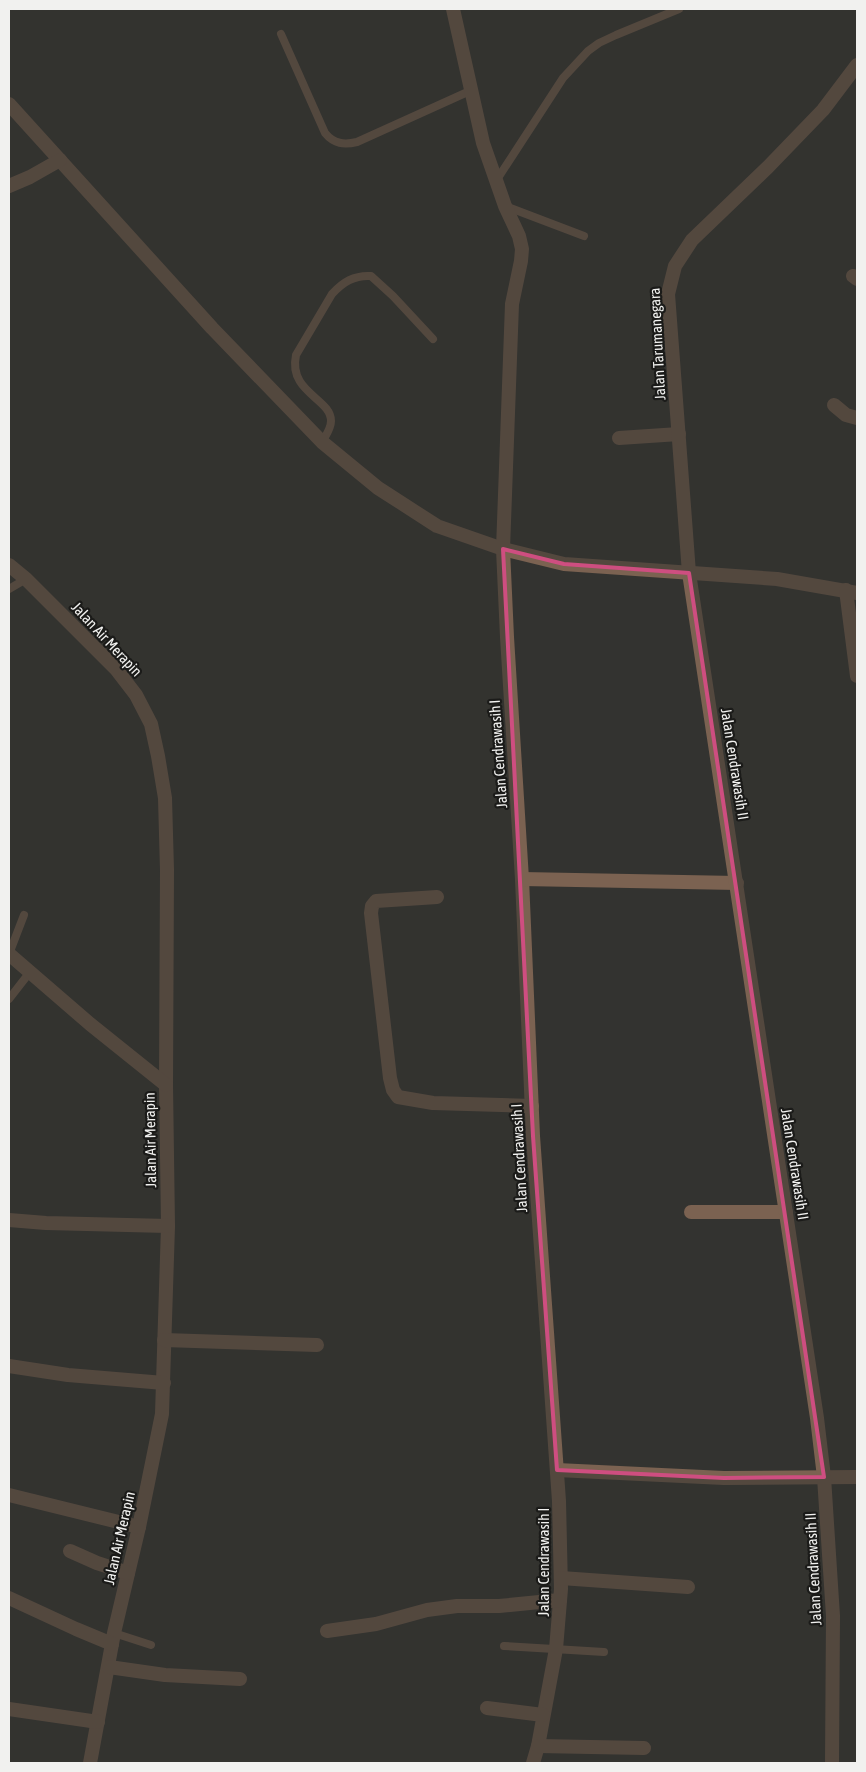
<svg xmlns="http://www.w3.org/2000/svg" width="866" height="1772" font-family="'Asap Condensed',sans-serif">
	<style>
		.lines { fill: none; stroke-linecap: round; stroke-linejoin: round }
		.service { stroke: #7b6251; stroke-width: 8 }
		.minor { stroke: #7b6251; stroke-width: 14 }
		.tertiary { stroke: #7b6251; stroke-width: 14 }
		.marked { fill: none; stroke: #ce4e80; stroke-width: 4; stroke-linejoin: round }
		.labels { text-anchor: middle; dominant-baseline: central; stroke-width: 4.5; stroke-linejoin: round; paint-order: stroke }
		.street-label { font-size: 15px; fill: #f1f1ef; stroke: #1b1b19 }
	</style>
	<rect width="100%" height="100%" fill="#333330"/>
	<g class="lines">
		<g class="service">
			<path d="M281,34l44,99c9,11 19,12 32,9l115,-52"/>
			<polyline points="496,181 563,78 588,51 599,43 616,35 679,9"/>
			<polyline points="505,206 584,236"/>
			<path d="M322,442c4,-7 9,-13 9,-21 0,-23 -43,-28 -35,-66l36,-61c11,-12 22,-19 39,-18l22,20 40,43"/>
			<polyline points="9,589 26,579"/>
			<polyline points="9,954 24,915"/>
			<polyline points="9,999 30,972"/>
			<polyline points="114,1633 151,1645"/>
			<polyline points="504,1646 604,1652"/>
		</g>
		<g class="minor">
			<polyline points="453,9 483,143 505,206 519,236 522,249 521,261 512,304 503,549 507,637 522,879 533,1136 559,1501 561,1589 556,1649 538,1746 533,1763"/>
			<polyline points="9,104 212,328 322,442 378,488 437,526 503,549 564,564 777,579 857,593"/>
			<polyline points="9,186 30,177 60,160"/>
			<polyline points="853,276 857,279"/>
			<polyline points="834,405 846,415 857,418"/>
			<polyline points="619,438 679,434"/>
			<polyline points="9,565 26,579 116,669 136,695 151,724 158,756 165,798 167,870 166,1085 168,1226 162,1414 139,1527 114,1633 90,1763"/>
			<polyline points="846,590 857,676"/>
			<polyline points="522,879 737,883"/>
			<polyline points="437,897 376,901 372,906 371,913 390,1078 393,1090 398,1097 433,1103 532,1106"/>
			<polyline points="9,954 90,1024 166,1085"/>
			<polyline points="691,1212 786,1212"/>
			<polyline points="9,1220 46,1223 168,1226"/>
			<polyline points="164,1340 317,1345"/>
			<polyline points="9,1366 68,1375 164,1383"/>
			<polyline points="557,1470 724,1478 857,1477"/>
			<polyline points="9,1495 139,1527"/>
			<polyline points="70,1551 97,1563 128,1573"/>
			<polyline points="561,1578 688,1587"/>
			<polyline points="9,1598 76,1629 112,1644"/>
			<polyline points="327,1631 376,1624 427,1610 457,1606 499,1606 560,1600"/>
			<polyline points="109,1667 165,1675 240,1679"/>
			<polyline points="487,1708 543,1715"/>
			<polyline points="9,1709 98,1722"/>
			<polyline points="538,1746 644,1748"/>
		</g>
		<polyline class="tertiary" points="832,1763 833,1616 824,1477 817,1418 689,573 668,294 675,266 692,240 768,167 823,110 857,65"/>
	</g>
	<path d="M0 0H866V1772H0ZM503,549l61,15 125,9 135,904 -100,1 -167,-8 -24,-334z" fill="#333330" fill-opacity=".55" fill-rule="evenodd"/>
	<path class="marked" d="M503,549l61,15 125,9 135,904 -100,1 -167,-8 -24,-334z"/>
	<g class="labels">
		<g class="street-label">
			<text transform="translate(657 344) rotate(-93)">Jalan Tarumanegara</text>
			<text transform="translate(107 639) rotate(47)">Jalan Air Merapin</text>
			<text transform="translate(498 754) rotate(-94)">Jalan Cendrawasih I</text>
			<text transform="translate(735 764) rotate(81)">Jalan Cendrawasih II</text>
			<text transform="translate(150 1140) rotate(-91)">Jalan Air Merapin</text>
			<text transform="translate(519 1158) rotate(-93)">Jalan Cendrawasih I</text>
			<text transform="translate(795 1164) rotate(81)">Jalan Cendrawasih II</text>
			<text transform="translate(119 1538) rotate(-77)">Jalan Air Merapin</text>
			<text transform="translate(543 1562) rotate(-90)">Jalan Cendrawasih I</text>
			<text transform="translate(813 1569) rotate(-93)">Jalan Cendrawasih II</text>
		</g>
	</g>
	<rect width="866" height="1772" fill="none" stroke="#f1f1ef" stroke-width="20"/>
</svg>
